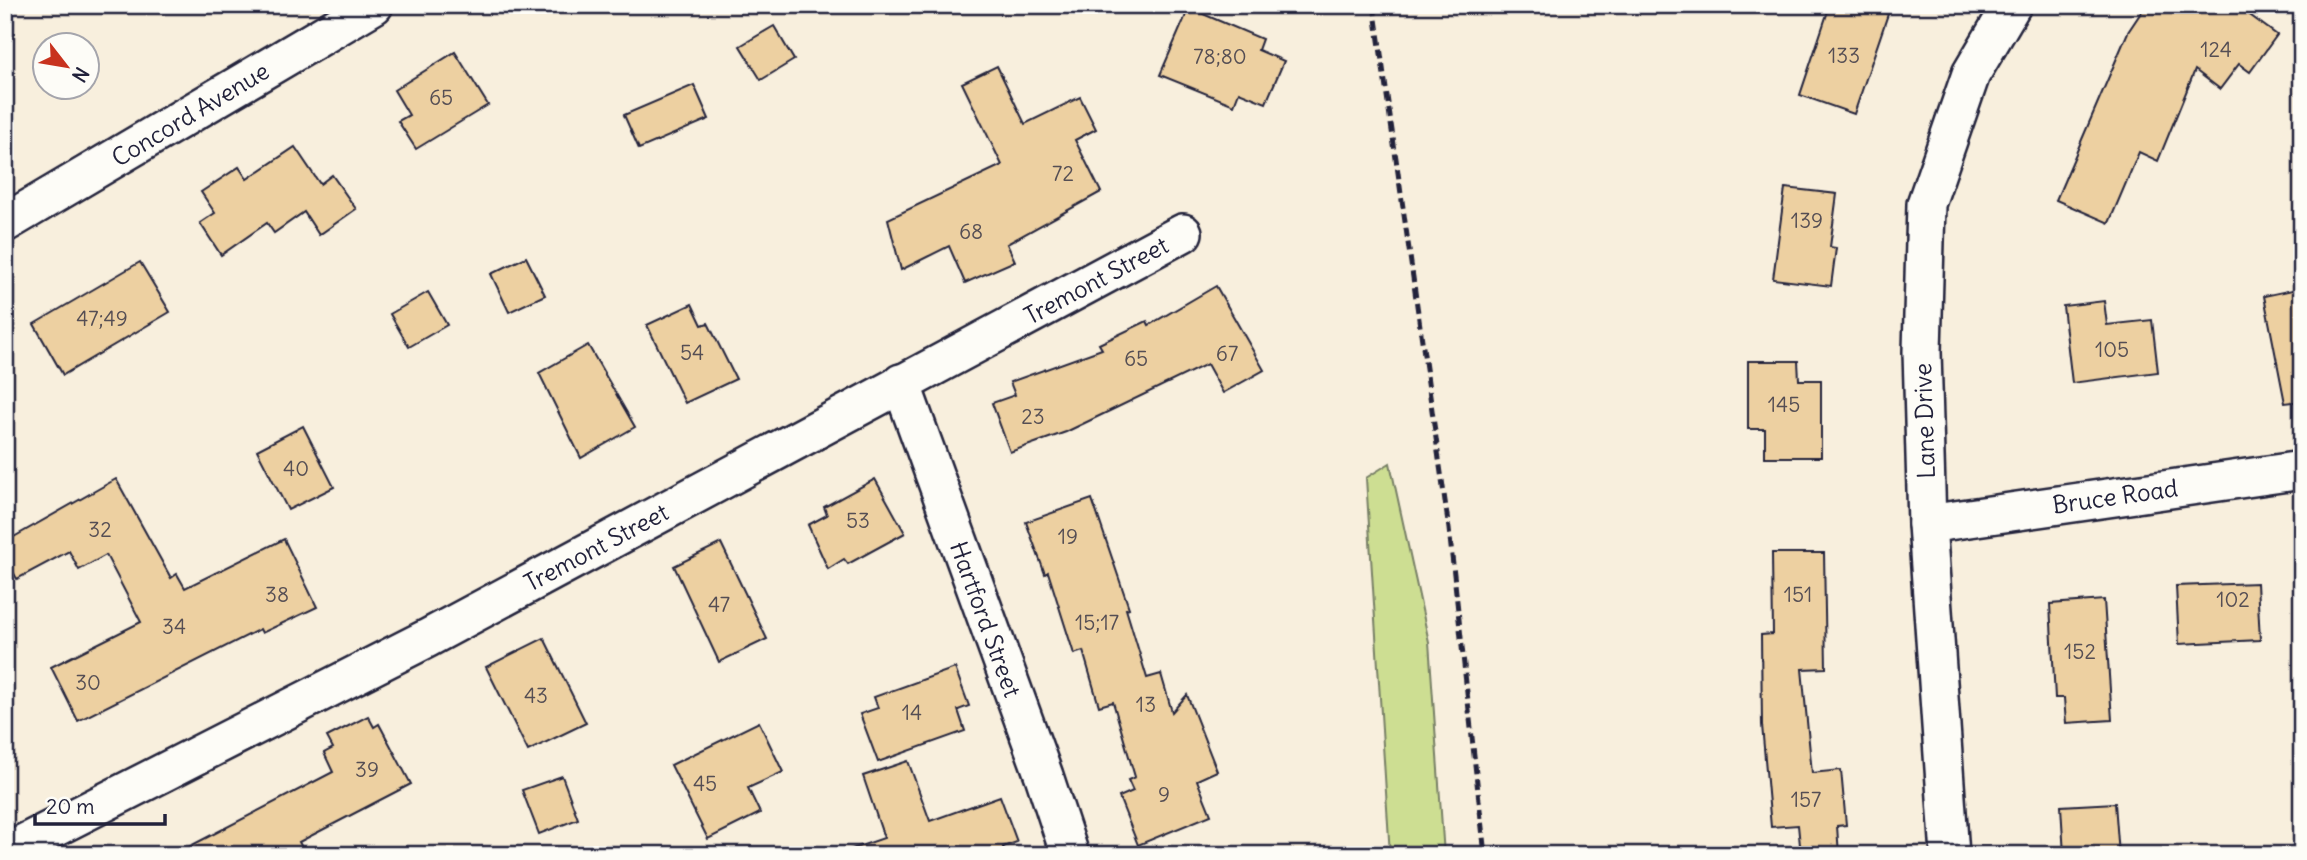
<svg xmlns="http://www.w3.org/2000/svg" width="2307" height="860" font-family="Delius,sans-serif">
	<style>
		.green { fill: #cdde92; stroke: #788066; stroke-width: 2 }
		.building { fill: #edd0a1; stroke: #22223b; stroke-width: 2 }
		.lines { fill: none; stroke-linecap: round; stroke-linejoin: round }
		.minor-casing { stroke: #22223b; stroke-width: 42 }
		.minor { stroke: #fdfcf7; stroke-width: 37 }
		.rail { stroke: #22223b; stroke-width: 5; stroke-dasharray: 10 5; stroke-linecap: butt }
		.labels { text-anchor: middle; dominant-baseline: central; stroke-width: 5; stroke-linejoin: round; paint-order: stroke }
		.number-label { font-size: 21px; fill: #554e54 }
		.street-label { font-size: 24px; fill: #22223b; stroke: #fdfcf7 }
	</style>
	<rect width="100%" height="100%" fill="#f8efdd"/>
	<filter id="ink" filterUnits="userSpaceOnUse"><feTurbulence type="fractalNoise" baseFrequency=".0143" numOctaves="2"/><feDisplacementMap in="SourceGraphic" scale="14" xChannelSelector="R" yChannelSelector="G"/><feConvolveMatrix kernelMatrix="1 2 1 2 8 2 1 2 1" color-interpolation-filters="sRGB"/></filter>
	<g filter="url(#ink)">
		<polygon class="green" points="1390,463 1429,642 1444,855 1390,855 1366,478"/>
		<g class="building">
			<polygon points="1830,5 1862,5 1888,14 1854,114 1800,95"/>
			<polygon points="2146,5 2236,5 2277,35 2250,72 2239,64 2220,89 2195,70 2158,161 2139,152 2109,223 2056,200 2128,32"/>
			<polygon points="1189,8 1262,39 1258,50 1284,61 1266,103 1239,92 1234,105 1160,75"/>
			<polygon points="774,26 794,60 761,80 740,46"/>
			<polygon points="455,52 488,105 416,149 398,121 409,115 394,90"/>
			<polygon points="997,66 1025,124 1080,97 1096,129 1075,140 1101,192 1007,244 1015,261 965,283 949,246 901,270 888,219 1002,165 962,83"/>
			<polygon points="694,85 709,119 639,149 624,115"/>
			<polygon points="295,147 320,184 332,175 356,209 319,235 304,212 274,233 267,223 221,255 200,223 215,213 201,192 239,167 247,179"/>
			<polygon points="1785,188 1837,194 1830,247 1836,248 1831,286 1773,279"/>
			<polygon points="526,257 545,295 509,312 491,274"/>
			<polygon points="140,262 170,312 63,375 34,324"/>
			<polygon points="1216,286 1264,370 1223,393 1207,364 1066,432 1010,452 992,403 1015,395 1010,382 1102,349 1099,344 1147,321 1149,325"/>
			<polygon points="2302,288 2302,401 2285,403 2264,296"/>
			<polygon points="428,292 447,325 409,347 390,314"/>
			<polygon points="2104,301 2107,325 2152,320 2158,372 2072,383 2063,306"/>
			<polygon points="692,304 702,325 708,323 736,379 685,403 647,325"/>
			<polygon points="588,345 635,427 581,458 539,373"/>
			<polygon points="1748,361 1798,361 1799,380 1821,380 1821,457 1765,457 1765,429 1748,429"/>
			<polygon points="303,426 334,487 288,510 257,450"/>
			<polygon points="116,479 171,578 177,574 185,588 284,539 317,607 262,633 260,629 78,721 51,667 141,622 106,555 79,570 69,551 17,579 5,557 5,542"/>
			<polygon points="875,479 905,533 848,564 844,559 828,569 808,525 827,515 824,507"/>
			<polygon points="1092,499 1129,608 1126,609 1147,678 1161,674 1172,712 1187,695 1217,771 1197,780 1211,815 1138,845 1119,797 1133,791 1128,780 1135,777 1113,702 1099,706 1083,651 1074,654 1048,572 1045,574 1026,522"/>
			<polygon points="721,543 767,639 719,662 674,566"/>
			<polygon points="1772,553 1824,553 1826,668 1802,669 1812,773 1841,770 1846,825 1837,826 1839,855 1801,855 1798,825 1771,827 1762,725 1761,635 1773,634"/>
			<polygon points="2257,583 2260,640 2179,644 2176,586"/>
			<polygon points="2104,600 2112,720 2066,723 2064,698 2055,698 2050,604"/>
			<polygon points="544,638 586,723 528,751 486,667"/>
			<polygon points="955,668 969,706 958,710 965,731 878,762 860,714 878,708 874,697"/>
			<polygon points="368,716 374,727 379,724 411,784 299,842 306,855 173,855 333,772 324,753 333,748 327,737"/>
			<polygon points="759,722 783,772 748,788 760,813 708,839 671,765"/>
			<polygon points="908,761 930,821 1000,796 1017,842 1003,847 1005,855 850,855 849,850 884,838 863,776"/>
			<polygon points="562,776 578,819 539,834 522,790"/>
			<polygon points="2115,803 2119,855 2064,855 2061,806"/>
		</g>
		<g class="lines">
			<defs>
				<g id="minor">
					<polyline points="5,223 374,5"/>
					<polyline points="901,383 1044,776 1070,855"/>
					<polyline points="1927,524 2302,470"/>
					<polyline points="5,853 428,638 1183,233"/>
					<polyline points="1950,855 1927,524 1922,352 1926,204 1971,74 2012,5"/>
				</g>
			</defs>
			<use href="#minor" class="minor-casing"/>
			<use href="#minor" class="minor"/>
			<polyline class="rail" points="1374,5 1449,529 1485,855"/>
		</g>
	</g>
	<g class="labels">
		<g class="number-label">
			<text x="2216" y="49">124</text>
			<text x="1844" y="55">133</text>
			<text x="1220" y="56">78;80</text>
			<text x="441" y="97">65</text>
			<text x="1063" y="173">72</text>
			<text x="1807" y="220">139</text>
			<text x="971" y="231">68</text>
			<text x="102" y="318">47;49</text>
			<text x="2112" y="349">105</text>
			<text x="692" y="352">54</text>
			<text x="1227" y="353">67</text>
			<text x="1136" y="358">65</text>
			<text x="1784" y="404">145</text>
			<text x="1033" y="416">23</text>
			<text x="296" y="468">40</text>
			<text x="858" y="520">53</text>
			<text x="100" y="529">32</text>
			<text x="1068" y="536">19</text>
			<text x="277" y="594">38</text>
			<text x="1798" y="594">151</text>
			<text x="2233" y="599">102</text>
			<text x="719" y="604">47</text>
			<text x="1097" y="622">15;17</text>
			<text x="174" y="626">34</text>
			<text x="2080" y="651">152</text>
			<text x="88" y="682">30</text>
			<text x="536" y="695">43</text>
			<text x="1146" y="704">13</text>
			<text x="912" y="712">14</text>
			<text x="367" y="769">39</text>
			<text x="705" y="783">45</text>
			<text x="1164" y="794">9</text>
			<text x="1806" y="799">157</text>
		</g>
		<g class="street-label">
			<text transform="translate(190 114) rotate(-31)">Concord Avenue</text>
			<text transform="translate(1096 280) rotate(-28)">Tremont Street</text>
			<text transform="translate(1924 421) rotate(-92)">Lane Drive</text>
			<text transform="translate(2115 496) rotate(-8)">Bruce Road</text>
			<text transform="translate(596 547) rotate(-28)">Tremont Street</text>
			<text transform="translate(986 619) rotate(70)">Hartford Street</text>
		</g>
	</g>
	<rect width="2307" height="860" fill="none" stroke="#fdfcf7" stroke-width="28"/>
	<rect x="14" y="14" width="2279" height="832" fill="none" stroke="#22223b" stroke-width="2.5" filter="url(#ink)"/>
	<g transform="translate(66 66) rotate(121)"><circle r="33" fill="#fdfcf7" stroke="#a5a5ac" stroke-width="2"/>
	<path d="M0-5L12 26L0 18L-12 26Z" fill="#c8321e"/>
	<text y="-10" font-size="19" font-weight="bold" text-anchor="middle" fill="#22223b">N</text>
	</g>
	<path d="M35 814v10h130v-10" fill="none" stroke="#22223b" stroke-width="3.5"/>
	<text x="46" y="814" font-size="21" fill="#22223b" stroke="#fdfcf7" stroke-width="5" paint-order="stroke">20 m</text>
</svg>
